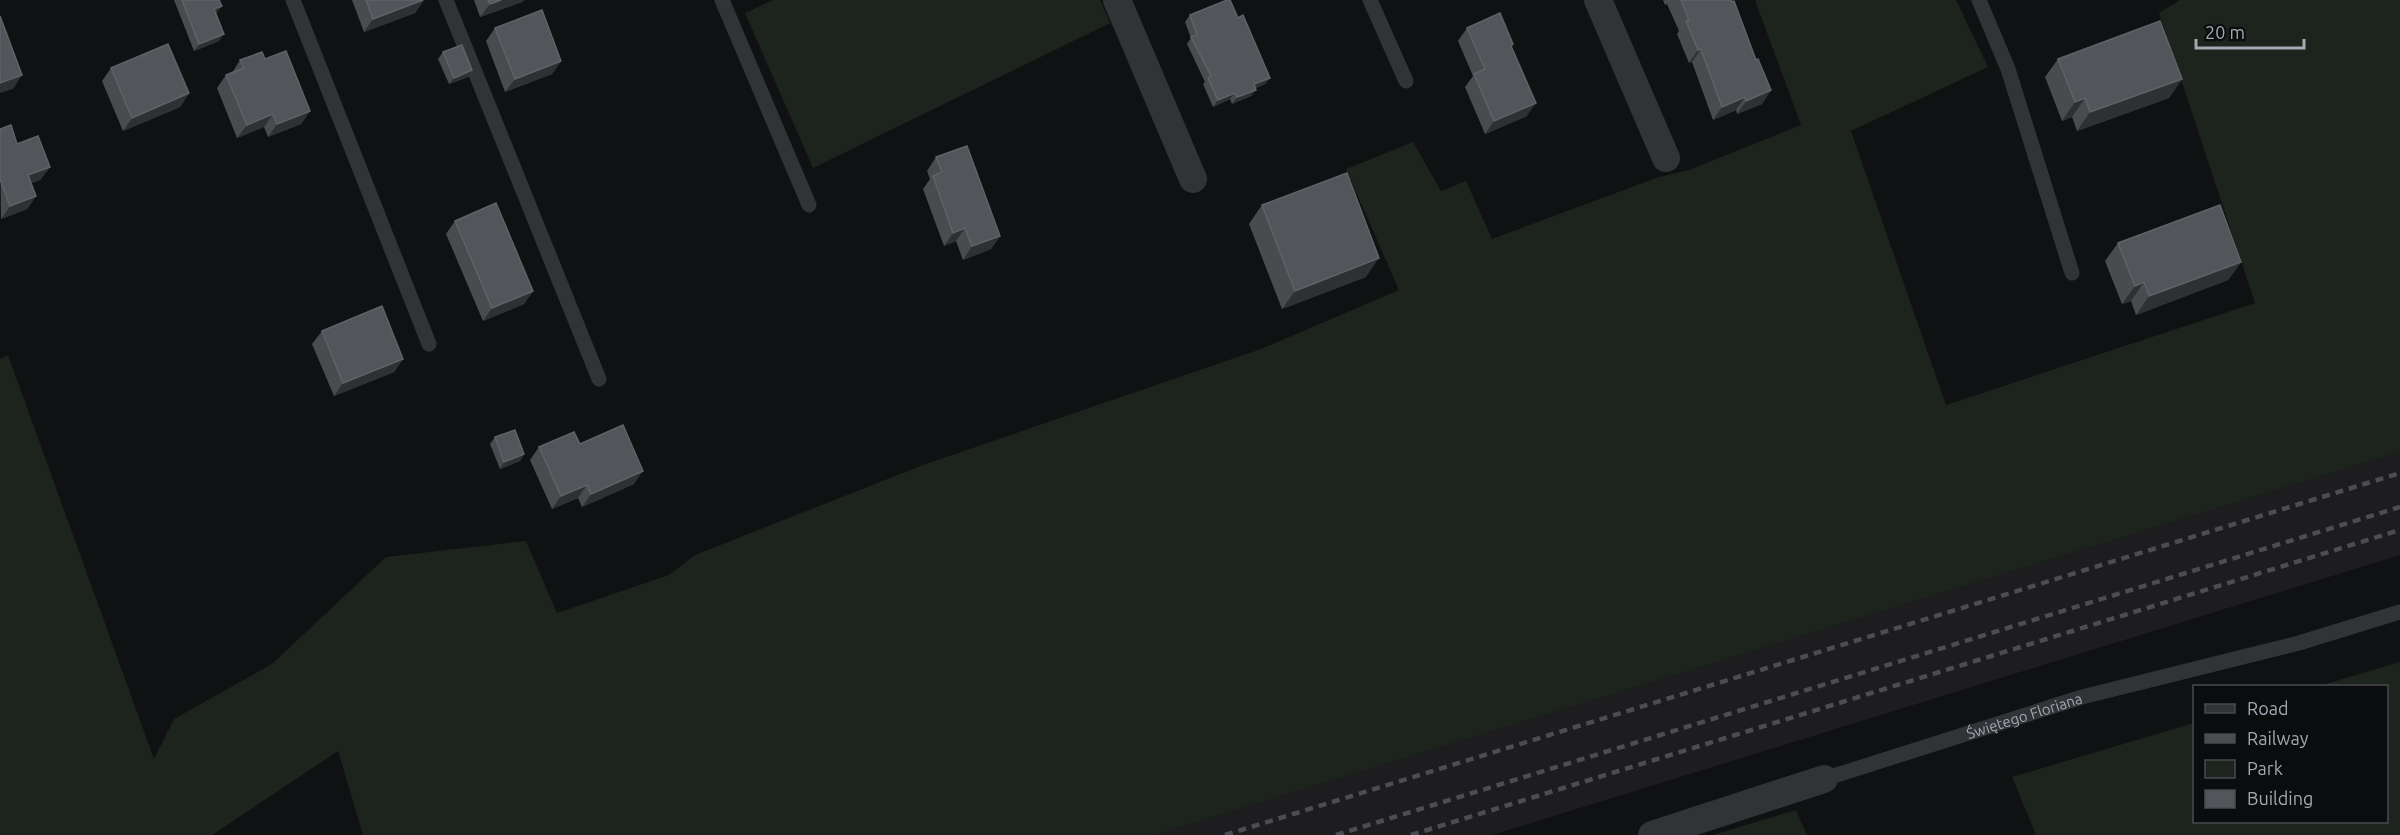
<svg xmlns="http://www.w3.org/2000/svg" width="2400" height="835" font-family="Ubuntu,sans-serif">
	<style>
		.built { fill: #1d1d1f }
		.green { fill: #1d241e }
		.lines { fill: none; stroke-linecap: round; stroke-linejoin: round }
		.service { stroke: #323336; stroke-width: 15 }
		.minor { stroke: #323336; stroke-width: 28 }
		.rail { stroke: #4b4d51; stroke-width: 4.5; stroke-dasharray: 8 6; stroke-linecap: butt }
		.wall { fill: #494b4e }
		.shaded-wall { fill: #2e3032 }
		.building { fill: #525559; stroke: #5f6267; stroke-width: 1.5 }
		.labels { text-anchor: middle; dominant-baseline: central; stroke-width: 4.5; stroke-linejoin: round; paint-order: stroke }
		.street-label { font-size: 15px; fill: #a3a8b1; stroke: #0b0c0d }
	</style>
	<rect width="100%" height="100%" fill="#101112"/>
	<polygon class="built" points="2400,452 2400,555 1492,835 1155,835"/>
	<g class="green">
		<polygon points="773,0 1100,0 1110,23 813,168 745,13"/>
		<polygon points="1755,0 1956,0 1988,67 1851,131 1946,405 2255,303 2159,13 2180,0 2400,0 2400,452 1155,835 363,835 338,751 212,835 0,835 0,359 8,355 154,759 174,719 272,664 386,557 526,541 557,613 669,575 695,555 923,465 1261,349 1399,290 1346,169 1413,142 1441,191 1466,181 1492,239 1659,177 1689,170 1801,125"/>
		<polygon points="2400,662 2400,835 2036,835 2012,777 2194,723 2194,822 2386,822 2386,686 2319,686"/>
		<polygon points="1796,810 1807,835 1713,835"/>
	</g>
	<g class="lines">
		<g class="service">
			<polyline points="293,0 429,344"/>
			<polyline points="446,0 599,379"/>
			<polyline points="722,0 809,205"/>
			<polyline points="1370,0 1406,81"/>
			<polyline points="1979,0 2008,69 2072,273"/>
			<path id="s1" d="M1824,779l258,-82 217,-54 101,-31"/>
		</g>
		<g class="minor">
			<polyline points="1117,0 1193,179"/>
			<polyline points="1598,0 1666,158"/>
			<polyline points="1652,835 1824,779"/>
		</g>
		<g class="rail">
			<polyline points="1225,835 2400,473"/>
			<polyline points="1336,835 2400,507"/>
			<polyline points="1411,835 2400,530"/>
		</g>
	</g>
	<g class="wall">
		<polygon points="174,0 219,0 217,13 216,13 219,41 194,51"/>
		<polygon points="352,0 424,0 415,13 364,32"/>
		<polygon points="474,0 524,0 522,2 480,17"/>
		<polygon points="1663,0 1731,0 1756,60 1771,90 1762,104 1737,114 1736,110 1713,120 1692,62 1689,63 1677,34 1679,31 1667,4 1665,5"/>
		<polygon points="1190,15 1238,18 1270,78 1265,84 1256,88 1251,96 1232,104 1230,99 1213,107 1203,84 1205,82 1187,44 1191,38 1185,22"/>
		<polygon points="495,28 561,61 552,74 505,92 486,41"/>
		<polygon points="1467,28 1513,44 1511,47 1527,116 1485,134 1465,87 1473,76 1458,41"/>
		<polygon points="443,52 472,70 468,77 449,84 438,59"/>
		<polygon points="265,59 310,111 301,124 268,137 264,127 237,138 217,88 226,75 232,73 240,60"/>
		<polygon points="2058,59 2182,79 2169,98 2077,131 2072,117 2062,121 2045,77"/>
		<polygon points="111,68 189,93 180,107 123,131 102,81"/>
		<polygon points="0,129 17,144 50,167 40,180 31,183 36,196 27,209 1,219"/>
		<polygon points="936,157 1000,236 991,249 963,260 956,241 944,246 923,189 930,179 927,171"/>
		<polygon points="1262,205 1366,277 1282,309 1249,224"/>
		<polygon points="455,221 533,291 524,304 483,321 446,234"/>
		<polygon points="2118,243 2241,262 2228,280 2136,315 2131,301 2122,304 2105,261"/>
		<polygon points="322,331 403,359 394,372 334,396 312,344"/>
		<polygon points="495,437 524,454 520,461 500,469 490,444"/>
		<polygon points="580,444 634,484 582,507 578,498 552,509 530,460 539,447"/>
	</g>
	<g class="shaded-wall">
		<polygon points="424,0 415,13 364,32 373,19"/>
		<polygon points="501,0 524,0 522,2 480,17 490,4"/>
		<polygon points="222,6 217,13 209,16 214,9"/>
		<polygon points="224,34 219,41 194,51 199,44"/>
		<polygon points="1701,49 1692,62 1689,63 1698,50"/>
		<polygon points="561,61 552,74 505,92 515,79"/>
		<polygon points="472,70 468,77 449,84 454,78"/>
		<polygon points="22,75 13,89 0,93 0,83"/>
		<polygon points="1270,78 1265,84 1249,91 1254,84"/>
		<polygon points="2182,79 2169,98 2077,131 2090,112"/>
		<polygon points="1256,90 1251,96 1232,104 1237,97"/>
		<polygon points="1771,90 1762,104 1737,114 1746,101"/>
		<polygon points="189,93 180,107 123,131 132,118"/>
		<polygon points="1235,93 1230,99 1213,107 1218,100"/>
		<polygon points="1745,97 1736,110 1713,120 1722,107"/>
		<polygon points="2085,98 2072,117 2062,121 2075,102"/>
		<polygon points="1536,103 1527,116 1485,134 1494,121"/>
		<polygon points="310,111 301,124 268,137 277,124"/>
		<polygon points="273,114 264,127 237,138 247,125"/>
		<polygon points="50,167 40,180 19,188 28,175"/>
		<polygon points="36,196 27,209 1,219 10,206"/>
		<polygon points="965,228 956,241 944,246 953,233"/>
		<polygon points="1000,236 991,249 963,260 972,246"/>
		<polygon points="1379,258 1366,277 1282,309 1295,291"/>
		<polygon points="2241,262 2228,280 2136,315 2149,296"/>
		<polygon points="2144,282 2131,301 2122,304 2135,286"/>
		<polygon points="533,291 524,304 483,321 492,308"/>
		<polygon points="403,359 394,372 334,396 343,383"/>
		<polygon points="524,454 520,461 500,469 504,462"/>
		<polygon points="643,471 634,484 582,507 591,494"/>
		<polygon points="587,485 578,498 552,509 561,496"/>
	</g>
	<g class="building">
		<polygon points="182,0 219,0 222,6 214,9 224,34 199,44"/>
		<polygon points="366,0 423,0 373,19"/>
		<polygon points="488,0 501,0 490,4"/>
		<polygon points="1227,0 1230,0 1238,18 1243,15 1270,78 1254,84 1256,90 1237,97 1235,93 1218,100 1208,78 1211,76 1191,37 1197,35 1190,15"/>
		<polygon points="1681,0 1731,0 1732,2 1734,1 1756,60 1758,59 1771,90 1746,101 1745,97 1722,107 1701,49 1698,50 1686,21 1689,20"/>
		<polygon points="542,10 561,61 515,79 495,28"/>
		<polygon points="1500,13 1513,44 1511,46 1536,103 1494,121 1474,74 1485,69 1467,28"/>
		<polygon points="0,16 22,75 0,83"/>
		<polygon points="2160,21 2182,79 2090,112 2085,98 2075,102 2058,59"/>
		<polygon points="168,44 189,93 132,118 111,68"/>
		<polygon points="462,45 472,70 454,78 443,52"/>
		<polygon points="286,51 310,111 277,124 273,114 247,125 226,75 244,68 240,60 262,52 265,59"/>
		<polygon points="11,125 17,144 38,136 50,167 28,175 36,196 10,206 0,179 0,129"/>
		<polygon points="967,146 1000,236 972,246 965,228 953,233 933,176 942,172 936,157"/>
		<polygon points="1347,173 1379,258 1295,291 1262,205"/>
		<polygon points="496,203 533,291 492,308 455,221"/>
		<polygon points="2220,205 2241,262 2149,296 2144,282 2135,286 2118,243"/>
		<polygon points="382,306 403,359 343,383 322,331"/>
		<polygon points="623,425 643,471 591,494 587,485 561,496 539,447 574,432 580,444"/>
		<polygon points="515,430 524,454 504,462 495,437"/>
	</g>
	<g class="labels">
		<g class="street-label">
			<text stroke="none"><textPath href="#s1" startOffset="210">Świętego Floriana</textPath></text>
		</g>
	</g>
	<rect x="2193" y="685" width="195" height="138" fill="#0b0c0d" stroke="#484a4f" stroke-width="1.5"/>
	<rect x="2205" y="704" width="30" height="9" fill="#323336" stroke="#484a4f" stroke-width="1.5"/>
	<text x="2247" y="715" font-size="18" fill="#a3a8b1">Road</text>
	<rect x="2205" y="734" width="30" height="9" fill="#4b4d51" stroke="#484a4f" stroke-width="1.5"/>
	<text x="2247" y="745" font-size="18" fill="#a3a8b1">Railway</text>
	<rect x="2205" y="760" width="30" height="18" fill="#1d241e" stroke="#484a4f" stroke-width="1.5"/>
	<text x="2247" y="775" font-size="18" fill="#a3a8b1">Park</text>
	<rect x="2205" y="790" width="30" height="18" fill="#525559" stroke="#484a4f" stroke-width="1.5"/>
	<text x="2247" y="805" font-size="18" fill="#a3a8b1">Building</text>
	<path d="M2196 39v9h108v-9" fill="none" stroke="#a3a8b1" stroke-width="3"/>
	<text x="2205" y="39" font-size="18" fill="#a3a8b1" stroke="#0b0c0d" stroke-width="4.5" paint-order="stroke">20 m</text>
</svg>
